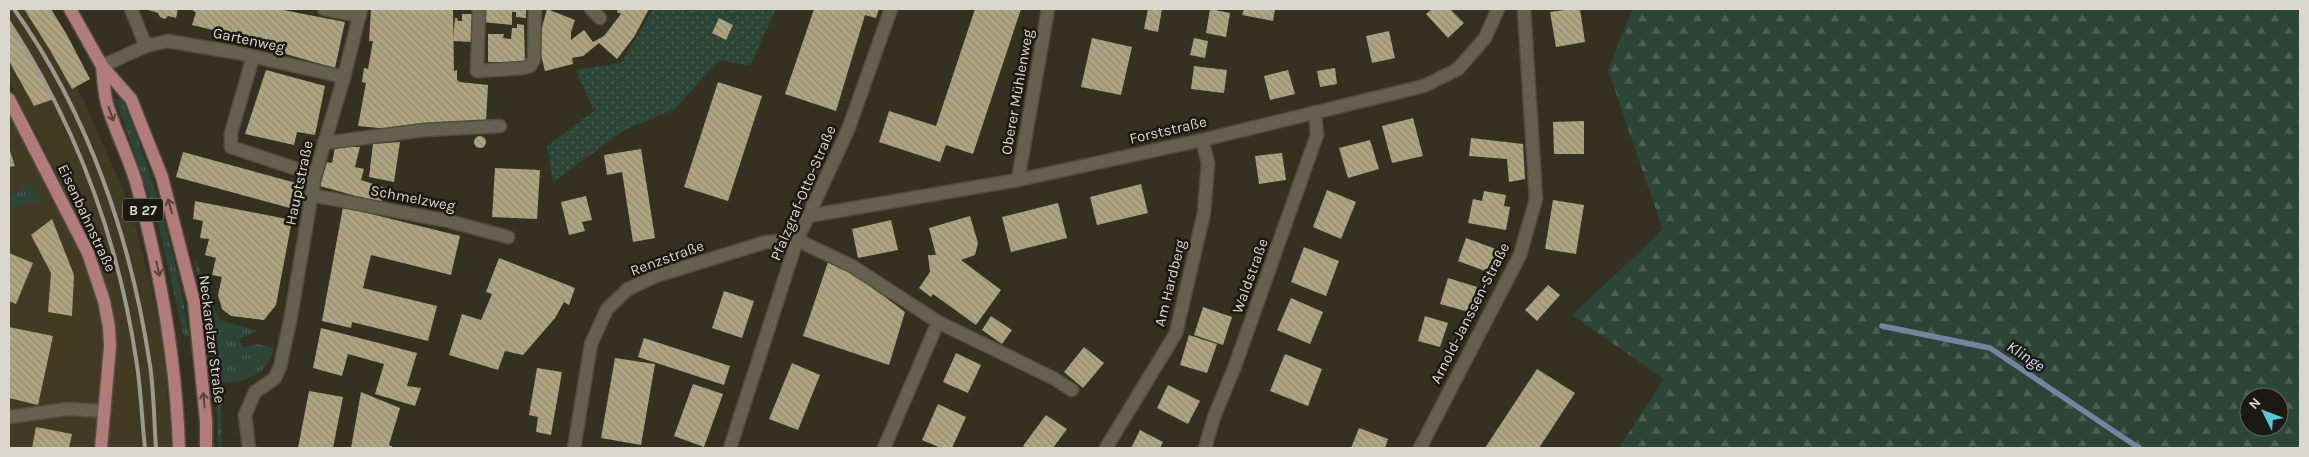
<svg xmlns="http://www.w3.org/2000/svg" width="2309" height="457" font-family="Karla,sans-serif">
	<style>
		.built { fill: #413b23 }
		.grass { fill: url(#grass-tufts) }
		.forest { fill: url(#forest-firs); fill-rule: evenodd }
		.garden { fill: url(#garden-dots) }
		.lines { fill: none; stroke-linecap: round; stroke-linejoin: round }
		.stream { stroke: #7485a3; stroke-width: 5.5 }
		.building { fill: url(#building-back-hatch) }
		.minor-casing { stroke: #524e3f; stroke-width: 15 }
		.major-casing { stroke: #524e3f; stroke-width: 15 }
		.minor { stroke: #65614e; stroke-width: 12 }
		.major { stroke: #b17c7a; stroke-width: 12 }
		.rail { stroke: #9d9a8d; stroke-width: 4 }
		.oneway { stroke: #57413b }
		.labels { text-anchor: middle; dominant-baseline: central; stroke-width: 5; stroke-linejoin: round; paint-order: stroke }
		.shield { fill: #1b1911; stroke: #a19f95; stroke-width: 1 }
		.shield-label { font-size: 14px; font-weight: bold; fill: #dad8cd }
		.street-label { font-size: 15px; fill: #dad8cd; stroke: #1b1911 }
		.water-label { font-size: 16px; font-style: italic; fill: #c9dbfb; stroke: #1b1911 }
	</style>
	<defs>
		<pattern id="grass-tufts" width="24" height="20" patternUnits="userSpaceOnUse" patternTransform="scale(1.25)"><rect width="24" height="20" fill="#2b4637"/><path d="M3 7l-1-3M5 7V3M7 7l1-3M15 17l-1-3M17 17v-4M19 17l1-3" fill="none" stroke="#496053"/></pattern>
		<pattern id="forest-firs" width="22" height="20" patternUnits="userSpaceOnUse" patternTransform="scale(1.25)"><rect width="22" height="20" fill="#2b4637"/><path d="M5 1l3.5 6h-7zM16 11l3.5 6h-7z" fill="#496053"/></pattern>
		<pattern id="garden-dots" width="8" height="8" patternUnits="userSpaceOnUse" patternTransform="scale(1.25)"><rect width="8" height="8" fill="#2b4637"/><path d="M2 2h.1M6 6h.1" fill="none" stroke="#496053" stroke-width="1.8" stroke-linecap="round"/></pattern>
		<pattern id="building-back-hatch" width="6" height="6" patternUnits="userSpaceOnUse" patternTransform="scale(1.25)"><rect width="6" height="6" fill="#ada480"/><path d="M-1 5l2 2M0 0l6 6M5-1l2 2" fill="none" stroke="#928b70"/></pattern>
	</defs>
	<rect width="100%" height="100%" fill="#353120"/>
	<polygon class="built" points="9,9 31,9 37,18 84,101 130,206 150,281 162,339 170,424 170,448 9,448 9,111 64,188 9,82"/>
	<g class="grass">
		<path d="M122,98c31,77 54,155 67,237l-4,2 -3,-8 -24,-107 -42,-122z"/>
		<polygon points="28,181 40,200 9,210 9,195 30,188"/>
		<path d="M197,262l18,50 5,8 38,11 -18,7 2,10 15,-4 17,4c-8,28 -26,33 -53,35l1,65h-4l-2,-67 -21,-118z"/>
	</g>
	<path class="forest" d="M1632,9h668v439h-681l45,-69 -92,-64 91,-85 -55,-160zM2249,397h30v30h-30z"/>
	<polygon class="garden" points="653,9 776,9 750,66 719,60 675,109 624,130 553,182 547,146 594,111 576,70 621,63"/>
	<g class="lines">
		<polyline class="stream" points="1882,326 1990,348 2139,448"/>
	</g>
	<g class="building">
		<polygon points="24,9 51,9 67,35 90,79 72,89 50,50"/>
		<polygon points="145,9 178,9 176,18 168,16 165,19 160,17 158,13"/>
		<polygon points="194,9 278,9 345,22 335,68 212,33 213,30 192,25 196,12 193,11"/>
		<polygon points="371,9 453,9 454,71 457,70 457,80 460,82 488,85 486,121 400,130 358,126 366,83 362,82 364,68 368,69 373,41 369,41"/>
		<polygon points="483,9 526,9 526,18 516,17 516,12 512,12 512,25 482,22"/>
		<polygon points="547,9 575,20 571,32 571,40 584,30 593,42 604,36 621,14 617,12 618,9 649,9 634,37 617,59 599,43 583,56 572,58 573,64 545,71 539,47 541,31"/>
		<polygon points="814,9 879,9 876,18 865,15 836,111 785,94"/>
		<polygon points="975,9 1021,9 973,154 946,145 940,162 879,142 889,111 936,126"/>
		<polygon points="1148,9 1162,9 1158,32 1144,29"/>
		<polygon points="1210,9 1230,13 1226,37 1206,33"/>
		<polygon points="1244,9 1275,9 1273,21 1242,15"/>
		<polygon points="1432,9 1450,9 1464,23 1448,38 1426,14"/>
		<polygon points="1571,9 1580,9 1585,42 1556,47 1550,12"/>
		<polygon points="462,14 473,14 473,42 453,41 455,18 457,18 458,21 462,21"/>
		<polygon points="719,18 733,25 726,40 712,33"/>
		<polygon points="517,24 524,25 525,63 488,62 488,34 504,34 503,38 511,39 512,28 517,28"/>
		<polygon points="9,25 20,42 54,99 34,106 9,61"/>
		<polygon points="1389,31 1395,58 1372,63 1366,36"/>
		<polygon points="1092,38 1132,47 1121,95 1081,87"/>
		<polygon points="1194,38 1208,41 1205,58 1190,55"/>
		<polygon points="1194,66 1227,70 1224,93 1191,89"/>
		<polygon points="1335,68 1337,84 1320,87 1317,71"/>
		<polygon points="266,70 325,86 315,135 297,132 294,145 245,134"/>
		<polygon points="1288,70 1295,94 1270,100 1264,76"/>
		<polygon points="718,82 762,96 728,201 684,187"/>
		<polygon points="1413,118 1423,156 1392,163 1382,126"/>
		<polygon points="1584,121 1584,154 1554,154 1553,122"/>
		<circle cx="480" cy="142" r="6"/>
		<polygon points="1471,138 1523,144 1525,179 1509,182 1507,159 1469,156"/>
		<polygon points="1370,140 1379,169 1348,178 1339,148"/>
		<polygon points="400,142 394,182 369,177 373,144"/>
		<polygon points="335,147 360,147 355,167 364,169 361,180 386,188 381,203 320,186 327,162 332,163"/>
		<polygon points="9,148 15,166 9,167"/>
		<polygon points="641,149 655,238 633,242 622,172 607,175 604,155"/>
		<polygon points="183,152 296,183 290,208 176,177"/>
		<polygon points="1282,153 1286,180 1259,184 1255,156"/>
		<polygon points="495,168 540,170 537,219 492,217"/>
		<polygon points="1141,184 1148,213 1097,225 1090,197"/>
		<polygon points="1327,190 1356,202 1341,239 1313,227"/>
		<polygon points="1484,191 1506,195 1504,206 1510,207 1506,230 1468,223 1473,199 1482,201"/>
		<polygon points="586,196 592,220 582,222 585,231 569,235 561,202"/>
		<polygon points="1553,200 1584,205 1576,254 1545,249"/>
		<polygon points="195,201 292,220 276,305 264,320 231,316 222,309 218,295 222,277 212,275 216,258 205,255 209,239 200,238 203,221 193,219"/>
		<polygon points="1058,203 1067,238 1011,252 1002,217"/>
		<polygon points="343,207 460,236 451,275 371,255 363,288 437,306 428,341 352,322 351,328 322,321"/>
		<polygon points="970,216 978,243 975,255 961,260 1001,290 976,325 933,294 931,297 919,288 930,272 928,255 936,255 929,228"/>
		<polygon points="52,219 74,275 72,316 48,312 51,273 31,235"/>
		<polygon points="891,220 898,250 858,258 852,229"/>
		<polygon points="1466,238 1504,252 1496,275 1458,261"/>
		<polygon points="1304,247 1339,261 1326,296 1291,282"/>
		<polygon points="9,253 33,263 16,304 9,301"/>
		<polygon points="499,258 575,288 569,305 564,302 555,318 523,355 505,351 498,370 449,355 462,314 481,320 492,294 486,292"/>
		<polygon points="828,262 846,268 905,312 889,365 803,336"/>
		<polygon points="1448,278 1477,287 1469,312 1440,304"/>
		<polygon points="1548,285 1560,295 1537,321 1525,310"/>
		<polygon points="724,291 754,301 742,338 712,328"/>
		<polygon points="1291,298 1323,312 1310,344 1277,330"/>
		<polygon points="1203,307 1232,317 1223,345 1194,335"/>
		<polygon points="991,316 1012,330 1002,344 982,330"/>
		<polygon points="1425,316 1448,323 1440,347 1418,341"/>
		<polygon points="9,327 53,336 38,405 9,398"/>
		<polygon points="321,328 417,353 407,386 421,388 415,406 375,394 384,364 348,354 342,376 313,368"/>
		<polygon points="1189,335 1217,344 1207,373 1180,365"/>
		<polygon points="644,338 730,366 724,385 638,357"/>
		<polygon points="1084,347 1104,363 1083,388 1064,372"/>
		<polygon points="956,353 981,365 968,393 943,382"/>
		<polygon points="1285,354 1322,369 1308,406 1270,391"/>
		<polygon points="615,358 655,364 641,445 601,438"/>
		<polygon points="792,363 820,375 798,430 769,419"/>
		<polygon points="537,368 562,372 551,435 536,432 538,417 529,415"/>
		<polygon points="1537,369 1575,393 1539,448 1485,448"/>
		<polygon points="693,384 723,394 704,447 674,436"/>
		<polygon points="1168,385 1200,401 1188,424 1157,408"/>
		<polygon points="309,391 343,397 333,448 298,448"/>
		<polygon points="361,392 400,408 389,445 395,448 351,448"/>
		<polygon points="938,404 966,417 952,448 941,448 922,440"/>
		<polygon points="1046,415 1067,429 1053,448 1026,448 1023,446"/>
		<polygon points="36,427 72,434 69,448 32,448"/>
		<polygon points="1359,428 1388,439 1385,448 1351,448"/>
		<polygon points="1140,430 1163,442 1160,448 1131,448"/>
	</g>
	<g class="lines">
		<defs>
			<g id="minor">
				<polyline points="131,9 146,46"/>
				<polyline points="324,9 360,16"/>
				<polyline points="479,9 477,71 524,68 530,66 534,59 535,9"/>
				<polyline points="591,9 600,18"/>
				<polyline points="253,57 231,133 231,147 315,175"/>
				<polyline points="102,66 146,46 168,41 238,53 344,77"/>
				<polyline points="324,143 425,130 500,126"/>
				<polyline points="1018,180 1048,9"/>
				<polyline points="311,195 448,221 508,237"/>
				<polyline points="808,216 1018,180 1202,140 1424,86 1458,69 1485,38 1498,9"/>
				<polyline points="938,322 1053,378 1072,390"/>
				<polyline points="9,417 67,409 105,411"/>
				<polyline points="249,448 245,415 255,392 275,378 280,367 291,316 315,175 344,77 361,9"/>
				<polyline points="574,448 591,344 607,309 628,289 656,276 766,242 797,240 852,266 938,322 884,448"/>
				<polyline points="730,448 797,240 848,130 891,9"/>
				<polyline points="1106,448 1176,333 1204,213 1208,163 1202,140"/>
				<polyline points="1205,448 1214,417 1235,366 1317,135 1315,112"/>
				<polyline points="1420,448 1520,255 1536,199 1524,9"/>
			</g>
			<g id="major">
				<polyline points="70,9 102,66 131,99 162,177 194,302 206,421 206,448"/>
				<path d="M102,66c1,12 2,26 5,38 8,26 21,52 29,78 24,88 40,175 43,266"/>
				<polyline points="9,99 88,253 104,301 109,327 110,347 101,448"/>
			</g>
		</defs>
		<use href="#minor" class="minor-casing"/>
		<use href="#major" class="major-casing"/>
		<use href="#minor" class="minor"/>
		<use href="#major" class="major"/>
		<g class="rail">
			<path d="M14,9c74,104 117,230 136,356 4,27 4,56 6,83"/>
			<path d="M9,22c68,104 110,220 128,343 4,27 5,56 8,83"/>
		</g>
	</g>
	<defs><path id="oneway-shaft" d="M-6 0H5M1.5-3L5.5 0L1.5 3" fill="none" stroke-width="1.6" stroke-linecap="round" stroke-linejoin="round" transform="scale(1.25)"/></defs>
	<g class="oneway">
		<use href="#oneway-shaft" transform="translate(111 114) rotate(70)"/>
		<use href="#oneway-shaft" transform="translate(170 206) rotate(-106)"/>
		<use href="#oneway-shaft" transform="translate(158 269) rotate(78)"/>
		<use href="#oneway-shaft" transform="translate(204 400) rotate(-95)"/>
	</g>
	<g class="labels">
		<rect class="shield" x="123" y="198.5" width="40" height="23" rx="4"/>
		<g class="shield-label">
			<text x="143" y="210">B 27</text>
		</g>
		<g class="street-label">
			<text transform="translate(249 40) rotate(12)">Gartenweg</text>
			<text transform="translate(1017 92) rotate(-80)">Oberer Mühlenweg</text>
			<text transform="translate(1168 130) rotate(-13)">Forststraße</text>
			<text transform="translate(299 183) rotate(-78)">Hauptstraße</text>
			<text transform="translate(803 193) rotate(-67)">Pfalzgraf-Otto-Straße</text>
			<text transform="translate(413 198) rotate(11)">Schmelzweg</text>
			<text transform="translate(87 218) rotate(65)">Eisenbahnstraße</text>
			<text transform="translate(667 258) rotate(-20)">Renzstraße</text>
			<text transform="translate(1250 276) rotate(-70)">Waldstraße</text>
			<text transform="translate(1170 283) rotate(-76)">Am Hardberg</text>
			<text transform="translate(1470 313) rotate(-63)">Arnold-Janssen-Straße</text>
			<text transform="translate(212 339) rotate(83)">Neckarelzer Straße</text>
		</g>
		<g class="water-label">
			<text transform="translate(2026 356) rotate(34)">Klinge</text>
		</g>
	</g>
	<rect width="2309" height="457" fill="none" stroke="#dad8cd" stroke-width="20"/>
	<g transform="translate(2264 412) rotate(312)"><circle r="24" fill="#1b1911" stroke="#67655c"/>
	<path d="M0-4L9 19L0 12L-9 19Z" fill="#52cbd8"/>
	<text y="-8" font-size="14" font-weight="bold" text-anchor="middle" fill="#dad8cd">N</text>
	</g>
</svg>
